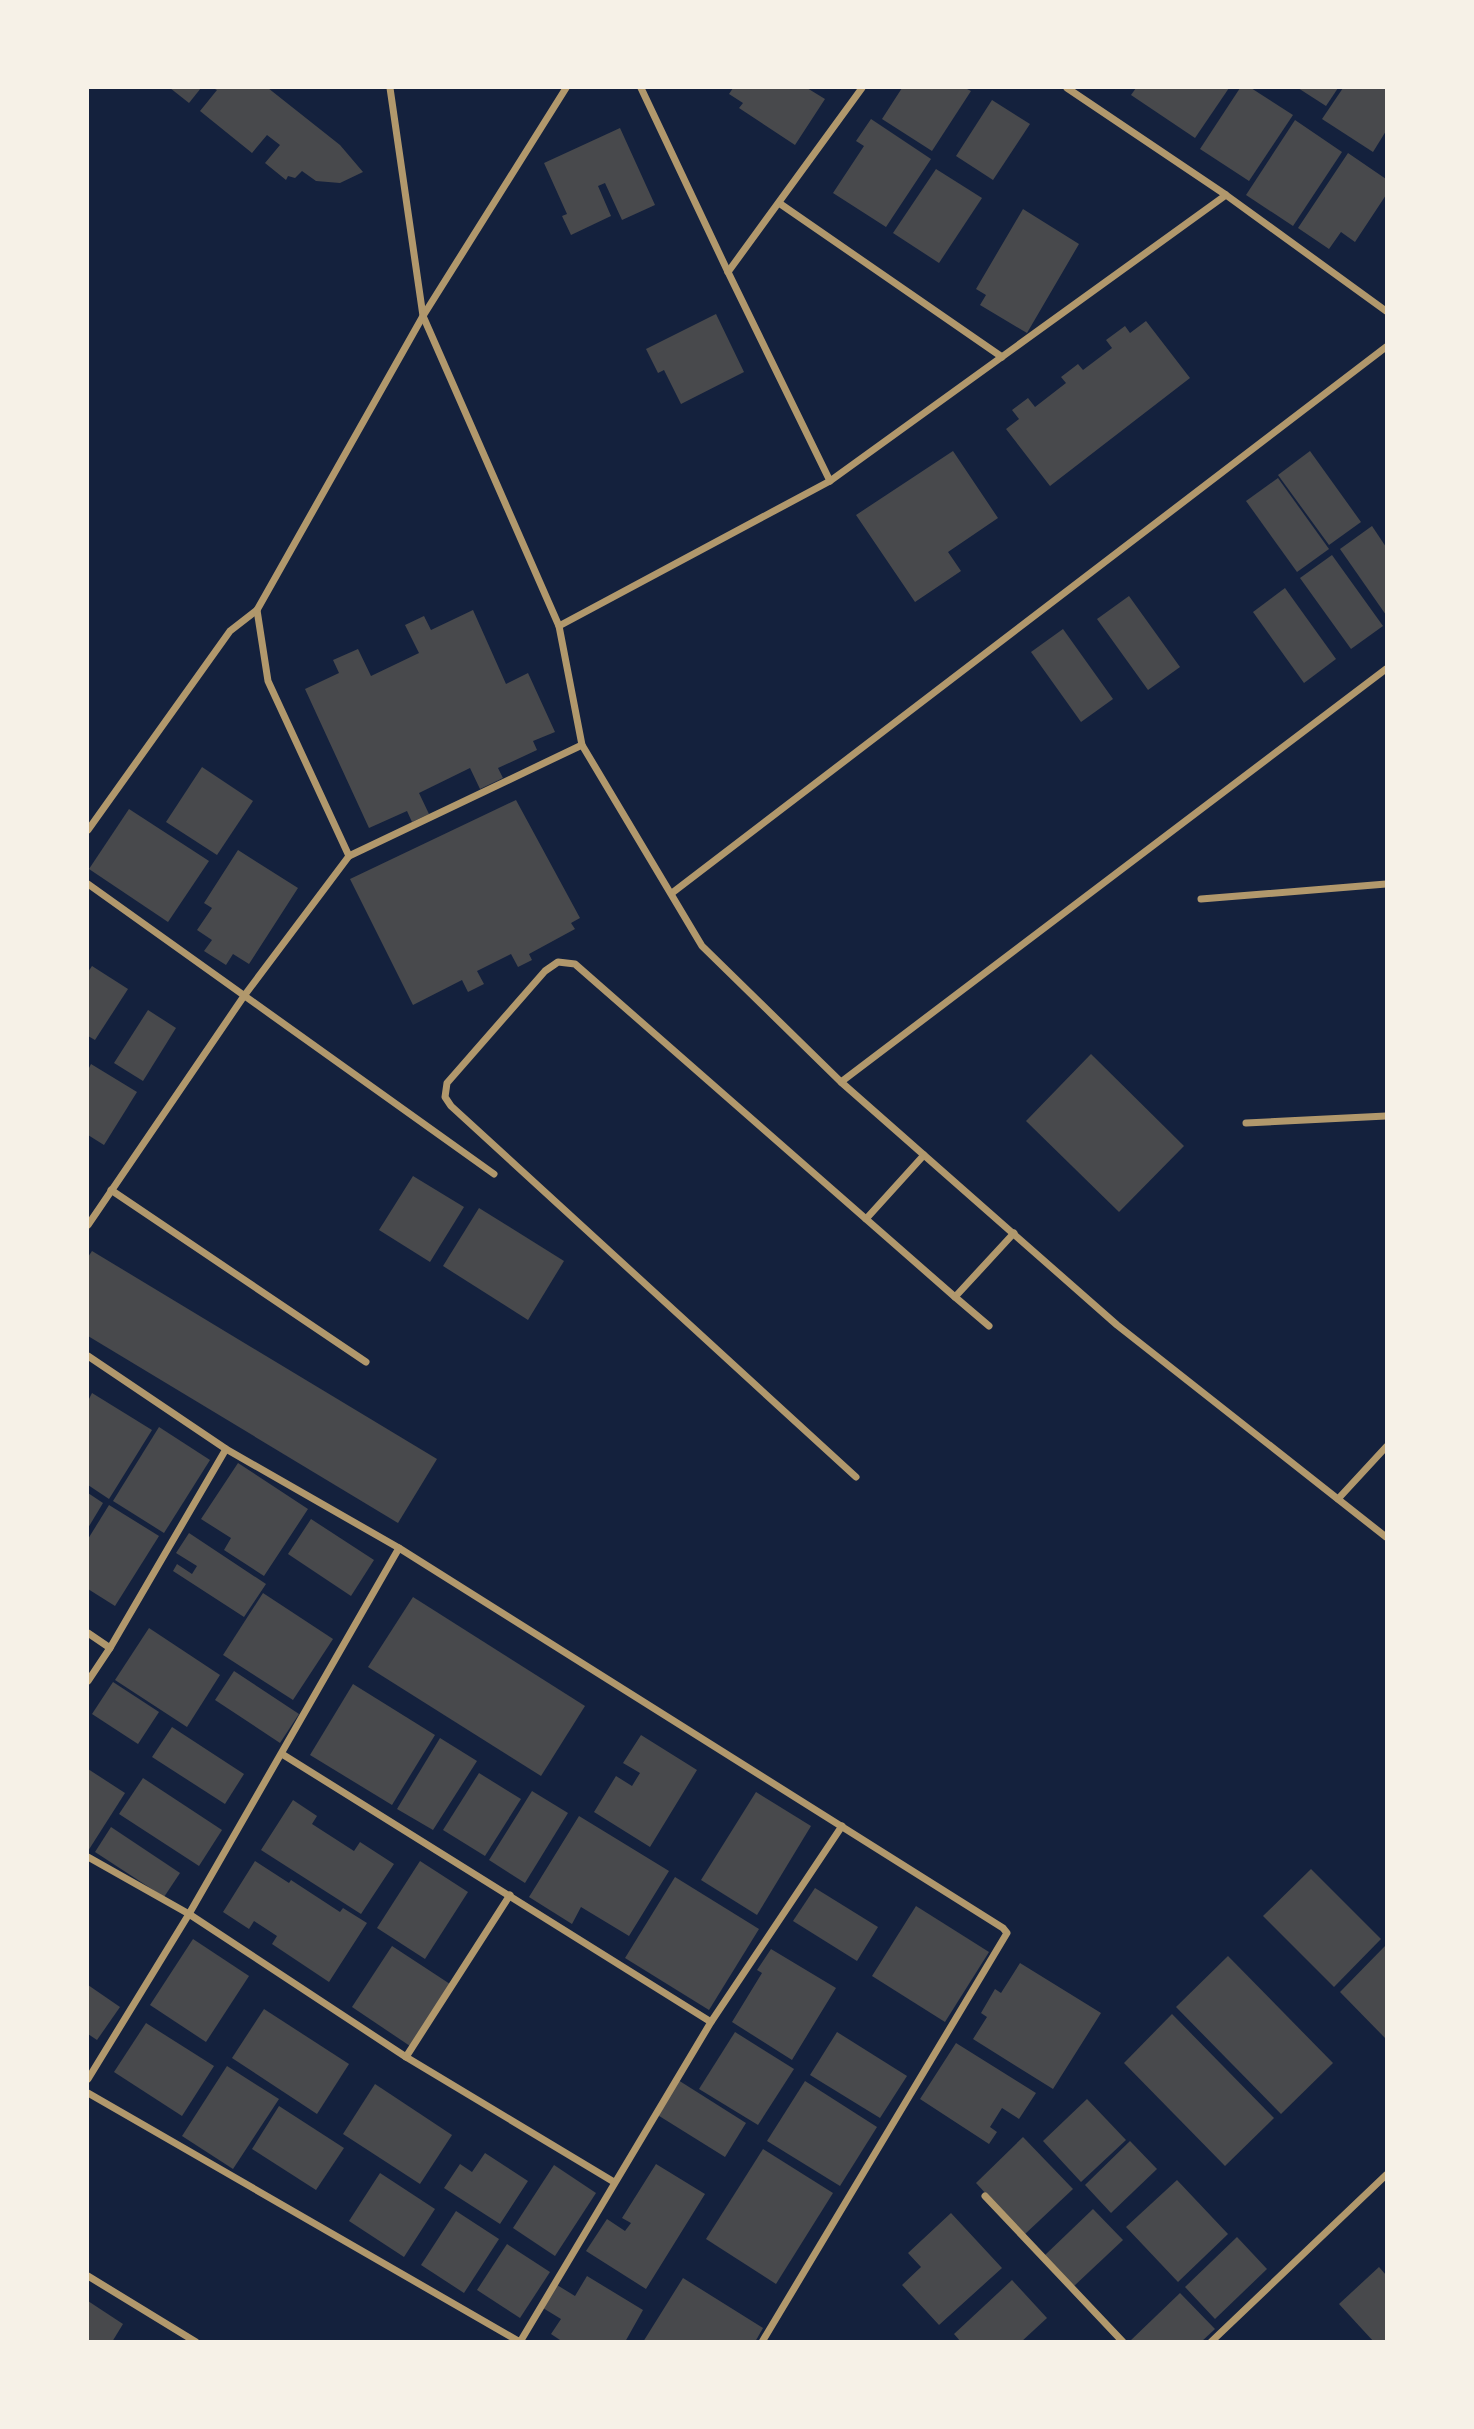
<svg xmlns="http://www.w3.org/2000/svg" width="1474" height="2429" font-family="'Times New Roman',serif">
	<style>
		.building { fill: #48494c }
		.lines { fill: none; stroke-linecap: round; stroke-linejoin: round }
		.minor { stroke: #b1986c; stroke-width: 7 }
	</style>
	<rect width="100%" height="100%" fill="#14213d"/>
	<g class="building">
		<polygon points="170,88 201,88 189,103"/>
		<polygon points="213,88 268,88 340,145 363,172 340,183 316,181 302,171 295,178 288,176 286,180 265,163 280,145 267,135 252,153 200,111 217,90"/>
		<polygon points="733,88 807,88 825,99 795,145 739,108 743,103 729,94"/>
		<polygon points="902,88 965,88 971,91 932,151 882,119"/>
		<polygon points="1136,88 1229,88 1195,138 1131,95"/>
		<polygon points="1240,88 1251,88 1293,115 1249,181 1200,149"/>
		<polygon points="1298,88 1338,88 1326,106"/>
		<polygon points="1343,88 1386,88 1386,131 1373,152 1322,119"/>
		<polygon points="992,100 1030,124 993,180 956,156"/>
		<polygon points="871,119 931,159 886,227 833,193 864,146 856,141"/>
		<polygon points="1295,120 1342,152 1293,226 1246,195"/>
		<polygon points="620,128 655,205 622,220 605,183 598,186 611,216 571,235 562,216 567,214 544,163"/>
		<polygon points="1348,153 1386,179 1386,195 1355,242 1341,232 1329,249 1298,228"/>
		<polygon points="936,169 982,198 939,263 893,233"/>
		<polygon points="1023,209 1079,244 1027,333 980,305 986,295 976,289"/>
		<polygon points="716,314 744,372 681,404 664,370 658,373 646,349"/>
		<polygon points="1146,321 1190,378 1050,486 1006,429 1019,419 1012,410 1028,398 1035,407 1066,383 1061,377 1078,364 1083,370 1112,348 1106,340 1125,326 1130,333"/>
		<polygon points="953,451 998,518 948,552 961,571 915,602 856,515"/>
		<polygon points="1310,451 1361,522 1329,545 1278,475"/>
		<polygon points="1278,478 1329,549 1297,572 1246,501"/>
		<polygon points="1372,526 1386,547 1386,615 1340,549"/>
		<polygon points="1332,555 1383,626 1351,649 1300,578"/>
		<polygon points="1285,588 1336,659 1304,683 1253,612"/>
		<polygon points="1129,596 1180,667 1148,690 1097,619"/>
		<polygon points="473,610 506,684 528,673 555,732 533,741 537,750 498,768 503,778 480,789 470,768 419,793 429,814 412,822 407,811 369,828 305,689 339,673 333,660 358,649 371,676 419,653 405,625 424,616 431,630"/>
		<polygon points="1063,629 1113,699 1081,722 1031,652"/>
		<polygon points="202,767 253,801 217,855 166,822"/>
		<polygon points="516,800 580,918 571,923 575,929 529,954 532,960 518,967 511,954 477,971 484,984 468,992 462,980 413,1005 350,879"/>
		<polygon points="129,809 209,861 168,922 89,869"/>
		<polygon points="238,850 298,888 249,964 233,954 226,965 204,951 212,940 197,930 212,908 204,903"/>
		<polygon points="92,966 128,989 95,1040 88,1036 88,972"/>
		<polygon points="148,1010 176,1028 143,1081 114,1063"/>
		<polygon points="1091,1054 1184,1146 1119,1212 1026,1121"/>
		<polygon points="91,1064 137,1092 104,1145 88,1135 88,1070"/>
		<polygon points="413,1176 464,1207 430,1262 379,1230"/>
		<polygon points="479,1208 564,1261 528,1320 443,1266"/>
		<polygon points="92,1251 437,1459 398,1523 88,1336 88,1257"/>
		<polygon points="92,1393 152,1430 109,1499 88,1485 88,1401"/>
		<polygon points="159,1427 210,1460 164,1533 113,1501"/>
		<polygon points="238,1463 308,1509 264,1576 224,1550 231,1538 201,1519"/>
		<polygon points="88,1493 103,1503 88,1528"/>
		<polygon points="109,1505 159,1536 115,1606 88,1589 88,1539"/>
		<polygon points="311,1519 374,1560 351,1596 288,1554"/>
		<polygon points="189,1533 266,1584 244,1617 173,1571 177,1564 192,1574 197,1566 176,1553"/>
		<polygon points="263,1593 333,1639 293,1700 223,1655"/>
		<polygon points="413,1597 585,1706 541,1776 368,1667"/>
		<polygon points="149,1628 220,1675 187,1727 115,1680"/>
		<polygon points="234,1671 299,1714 280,1743 215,1700"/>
		<polygon points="113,1682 159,1712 138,1744 92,1714"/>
		<polygon points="353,1684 435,1735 392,1805 310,1755"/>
		<polygon points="172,1727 244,1774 225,1804 152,1757"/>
		<polygon points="641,1735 697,1770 650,1847 594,1812 616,1776 632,1786 640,1773 623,1763"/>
		<polygon points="440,1738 477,1761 433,1830 397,1809"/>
		<polygon points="88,1769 125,1793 88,1851"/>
		<polygon points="479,1773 521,1799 485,1856 443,1830"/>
		<polygon points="143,1778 222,1830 199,1866 119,1814"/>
		<polygon points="532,1791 568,1813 525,1883 489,1860"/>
		<polygon points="756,1792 811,1826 757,1915 701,1880"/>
		<polygon points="293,1800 317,1816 312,1824 354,1851 360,1842 394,1864 361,1914 261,1850"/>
		<polygon points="579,1816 669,1871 629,1936 581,1907 572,1924 529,1897"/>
		<polygon points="111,1827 180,1873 164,1897 95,1852"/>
		<polygon points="255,1861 289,1883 291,1880 340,1912 343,1908 367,1923 329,1982 272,1944 277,1936 254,1921 249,1929 223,1912"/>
		<polygon points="420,1861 468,1892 425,1959 377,1928"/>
		<polygon points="1311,1869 1381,1939 1334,1987 1263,1916"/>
		<polygon points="675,1877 759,1929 709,2010 625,1958"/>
		<polygon points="815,1888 878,1927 857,1961 793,1921"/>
		<polygon points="916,1906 989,1952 945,2022 872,1976"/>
		<polygon points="193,1939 249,1976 206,2042 150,2005"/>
		<polygon points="1386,1945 1386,2039 1340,1992"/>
		<polygon points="392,1946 450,1984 410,2046 352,2007"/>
		<polygon points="771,1949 836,1988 792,2060 732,2022 762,1973 757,1970"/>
		<polygon points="1228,1956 1333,2063 1281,2114 1176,2007"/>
		<polygon points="1020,1963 1101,2013 1053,2089 973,2039 987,2017 981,2013 995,1989 1001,1993"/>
		<polygon points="88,1985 120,2007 97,2040 88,2034"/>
		<polygon points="264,2009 349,2064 317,2114 232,2058"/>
		<polygon points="1172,2014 1274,2118 1225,2166 1124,2063"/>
		<polygon points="146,2023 214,2066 182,2116 114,2072"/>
		<polygon points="735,2032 794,2069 758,2125 699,2089"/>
		<polygon points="837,2032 907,2076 880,2118 810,2075"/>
		<polygon points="956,2043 1036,2093 1019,2119 1002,2108 990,2127 997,2132 989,2144 920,2099"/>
		<polygon points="227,2066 279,2099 233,2169 182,2136"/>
		<polygon points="678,2080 746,2123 725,2157 656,2114"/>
		<polygon points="805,2081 877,2127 840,2186 767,2141"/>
		<polygon points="375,2084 452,2135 420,2184 343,2134"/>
		<polygon points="1087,2099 1126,2140 1081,2182 1043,2141"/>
		<polygon points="279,2106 344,2148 316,2190 252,2149"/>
		<polygon points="1023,2137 1073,2189 1024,2235 976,2183"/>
		<polygon points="1130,2141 1157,2169 1111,2213 1085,2185"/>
		<polygon points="763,2149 833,2193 776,2284 706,2239"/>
		<polygon points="485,2153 528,2181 500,2224 444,2188 460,2164 472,2172"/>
		<polygon points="656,2164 705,2194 646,2289 586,2251 607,2219 625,2231 631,2223 622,2218"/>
		<polygon points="554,2165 596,2193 555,2256 513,2228"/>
		<polygon points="380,2173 435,2209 404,2257 349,2221"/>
		<polygon points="1177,2180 1228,2234 1178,2282 1126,2227"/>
		<polygon points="1093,2209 1123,2240 1073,2287 1044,2256"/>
		<polygon points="456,2211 499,2239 464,2293 421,2265"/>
		<polygon points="951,2213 1002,2268 939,2325 902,2285 921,2267 908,2253"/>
		<polygon points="1237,2237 1267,2269 1215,2319 1185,2287"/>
		<polygon points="507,2244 550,2272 520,2318 477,2290"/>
		<polygon points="1379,2267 1386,2275 1386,2342 1374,2342 1339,2304"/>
		<polygon points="587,2276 643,2310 625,2342 563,2342 551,2334 561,2319 543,2308 557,2285 575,2296"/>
		<polygon points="683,2278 763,2328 755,2342 643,2342"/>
		<polygon points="1012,2280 1047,2318 1021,2342 961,2342 954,2334"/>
		<polygon points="1180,2293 1215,2329 1201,2342 1129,2342"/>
		<polygon points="88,2301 123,2324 112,2342 88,2342"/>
	</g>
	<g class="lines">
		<g class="minor">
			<polyline points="390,88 423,316 559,626 582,745 702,946 841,1082 1117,1325 1386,1537"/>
			<polyline points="641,88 728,272 830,481"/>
			<polyline points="1067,88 1226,195 1386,311"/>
			<polyline points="779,203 1002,357"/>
			<polyline points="728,272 862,88"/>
			<polyline points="559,626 830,481 1226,195"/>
			<polyline points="88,830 230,631 257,610"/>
			<polyline points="349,856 582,745"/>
			<polyline points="88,884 494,1174"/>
			<polyline points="672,893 1386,347"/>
			<polyline points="1201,899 1386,884"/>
			<polyline points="841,1082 1386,669"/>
			<polyline points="1246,1123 1386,1116"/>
			<polyline points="111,1190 366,1362"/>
			<polyline points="866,1219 924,1155"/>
			<polyline points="88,1225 244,996 349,856 268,681 257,610 423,316 566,88"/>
			<polyline points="955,1297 989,1326"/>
			<polyline points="88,1356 226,1449 399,1548 1003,1928 1007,1933 762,2342"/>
			<polyline points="856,1477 451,1106 445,1097 447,1083 545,971 558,962 575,964 955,1297 1014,1233"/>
			<polyline points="1338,1499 1386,1447"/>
			<polyline points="88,1633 110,1648"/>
			<polyline points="88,1681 110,1648 226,1449"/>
			<polyline points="282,1754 711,2022"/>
			<polyline points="88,1857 189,1914 406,2057 614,2182"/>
			<polyline points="406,2057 510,1895"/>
			<polyline points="88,2079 189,1914 399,1548"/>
			<polyline points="88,2093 520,2342 711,2022 842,1826"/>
			<polyline points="985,2196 1123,2342"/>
			<polyline points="88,2276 196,2342"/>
			<polyline points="1211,2342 1386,2175"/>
		</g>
	</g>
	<rect width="1474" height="2429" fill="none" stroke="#f6f1e7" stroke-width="178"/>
</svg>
